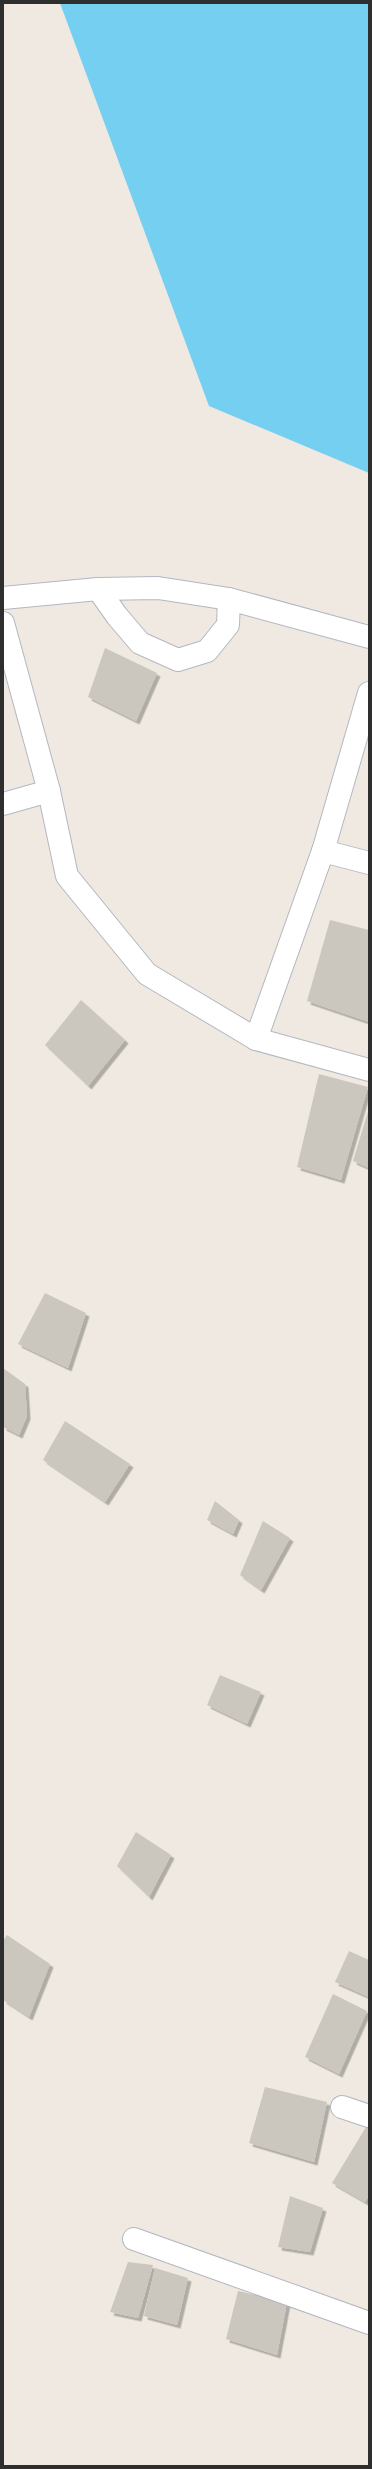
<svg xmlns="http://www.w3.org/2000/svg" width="372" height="2469" font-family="Cabin,sans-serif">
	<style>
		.water { fill: #75cff0 }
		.building { fill: #cbc7bf; filter: url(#shadow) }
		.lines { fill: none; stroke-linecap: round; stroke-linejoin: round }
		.minor-casing { stroke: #b4b7c1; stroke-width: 24 }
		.minor { stroke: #fff; stroke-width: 22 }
	</style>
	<defs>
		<filter id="shadow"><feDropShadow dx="3.5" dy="3.5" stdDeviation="0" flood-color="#0004"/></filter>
	</defs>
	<rect width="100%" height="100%" fill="#efe9e1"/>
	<polygon class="water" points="60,3 369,3 369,473 209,406"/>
	<g class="building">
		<polygon points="105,648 157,673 136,721 88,697"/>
		<polygon points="330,920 369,930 369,1022 307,1001"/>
		<polygon points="81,1000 125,1040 88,1086 45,1045"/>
		<polygon points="319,1074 368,1087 341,1180 297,1167"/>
		<polygon points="369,1108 369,1168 353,1161"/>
		<polygon points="45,1293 86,1313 68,1368 18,1344"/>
		<polygon points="3,1368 25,1384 27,1416 19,1435 3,1427"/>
		<polygon points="65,1421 130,1464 105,1502 43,1460"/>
		<polygon points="215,1501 239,1520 233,1534 207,1520"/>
		<polygon points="263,1521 290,1538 261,1590 240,1575"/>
		<polygon points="220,1675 261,1692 247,1724 207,1705"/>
		<polygon points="136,1832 171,1855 149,1897 117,1866"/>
		<polygon points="7,1935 50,1964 29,2017 3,2000 3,1941"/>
		<polygon points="349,1951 369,1960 369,1997 335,1982"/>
		<polygon points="333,1994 367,2011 339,2074 305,2057"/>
		<polygon points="265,2087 327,2102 314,2162 249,2143"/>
		<polygon points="366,2127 369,2128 369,2195 365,2202 332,2183"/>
		<polygon points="290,2196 323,2208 310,2252 278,2247"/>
		<polygon points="128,2262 153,2265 138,2318 110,2312"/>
		<polygon points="155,2268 188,2278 177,2325 144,2316"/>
		<polygon points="238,2291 287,2302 277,2355 226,2339"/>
	</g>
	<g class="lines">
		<defs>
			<g id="minor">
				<polyline points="98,589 117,616 140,643 178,660 207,651 228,625 229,599"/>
				<polyline points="3,598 98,589 158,588 229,599 369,637"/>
				<polyline points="3,623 49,791 67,876 147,974 256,1039 369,1070"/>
				<polyline points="3,804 49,791"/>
				<polyline points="323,851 369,863"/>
				<polyline points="256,1039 323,851 369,693"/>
				<polyline points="342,2107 369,2116"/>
				<polyline points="134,2239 369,2323"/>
			</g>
		</defs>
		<use href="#minor" class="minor-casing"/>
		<use href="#minor" class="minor"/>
	</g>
	<rect width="372" height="2469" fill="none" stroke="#2e2e2e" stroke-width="8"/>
</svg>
